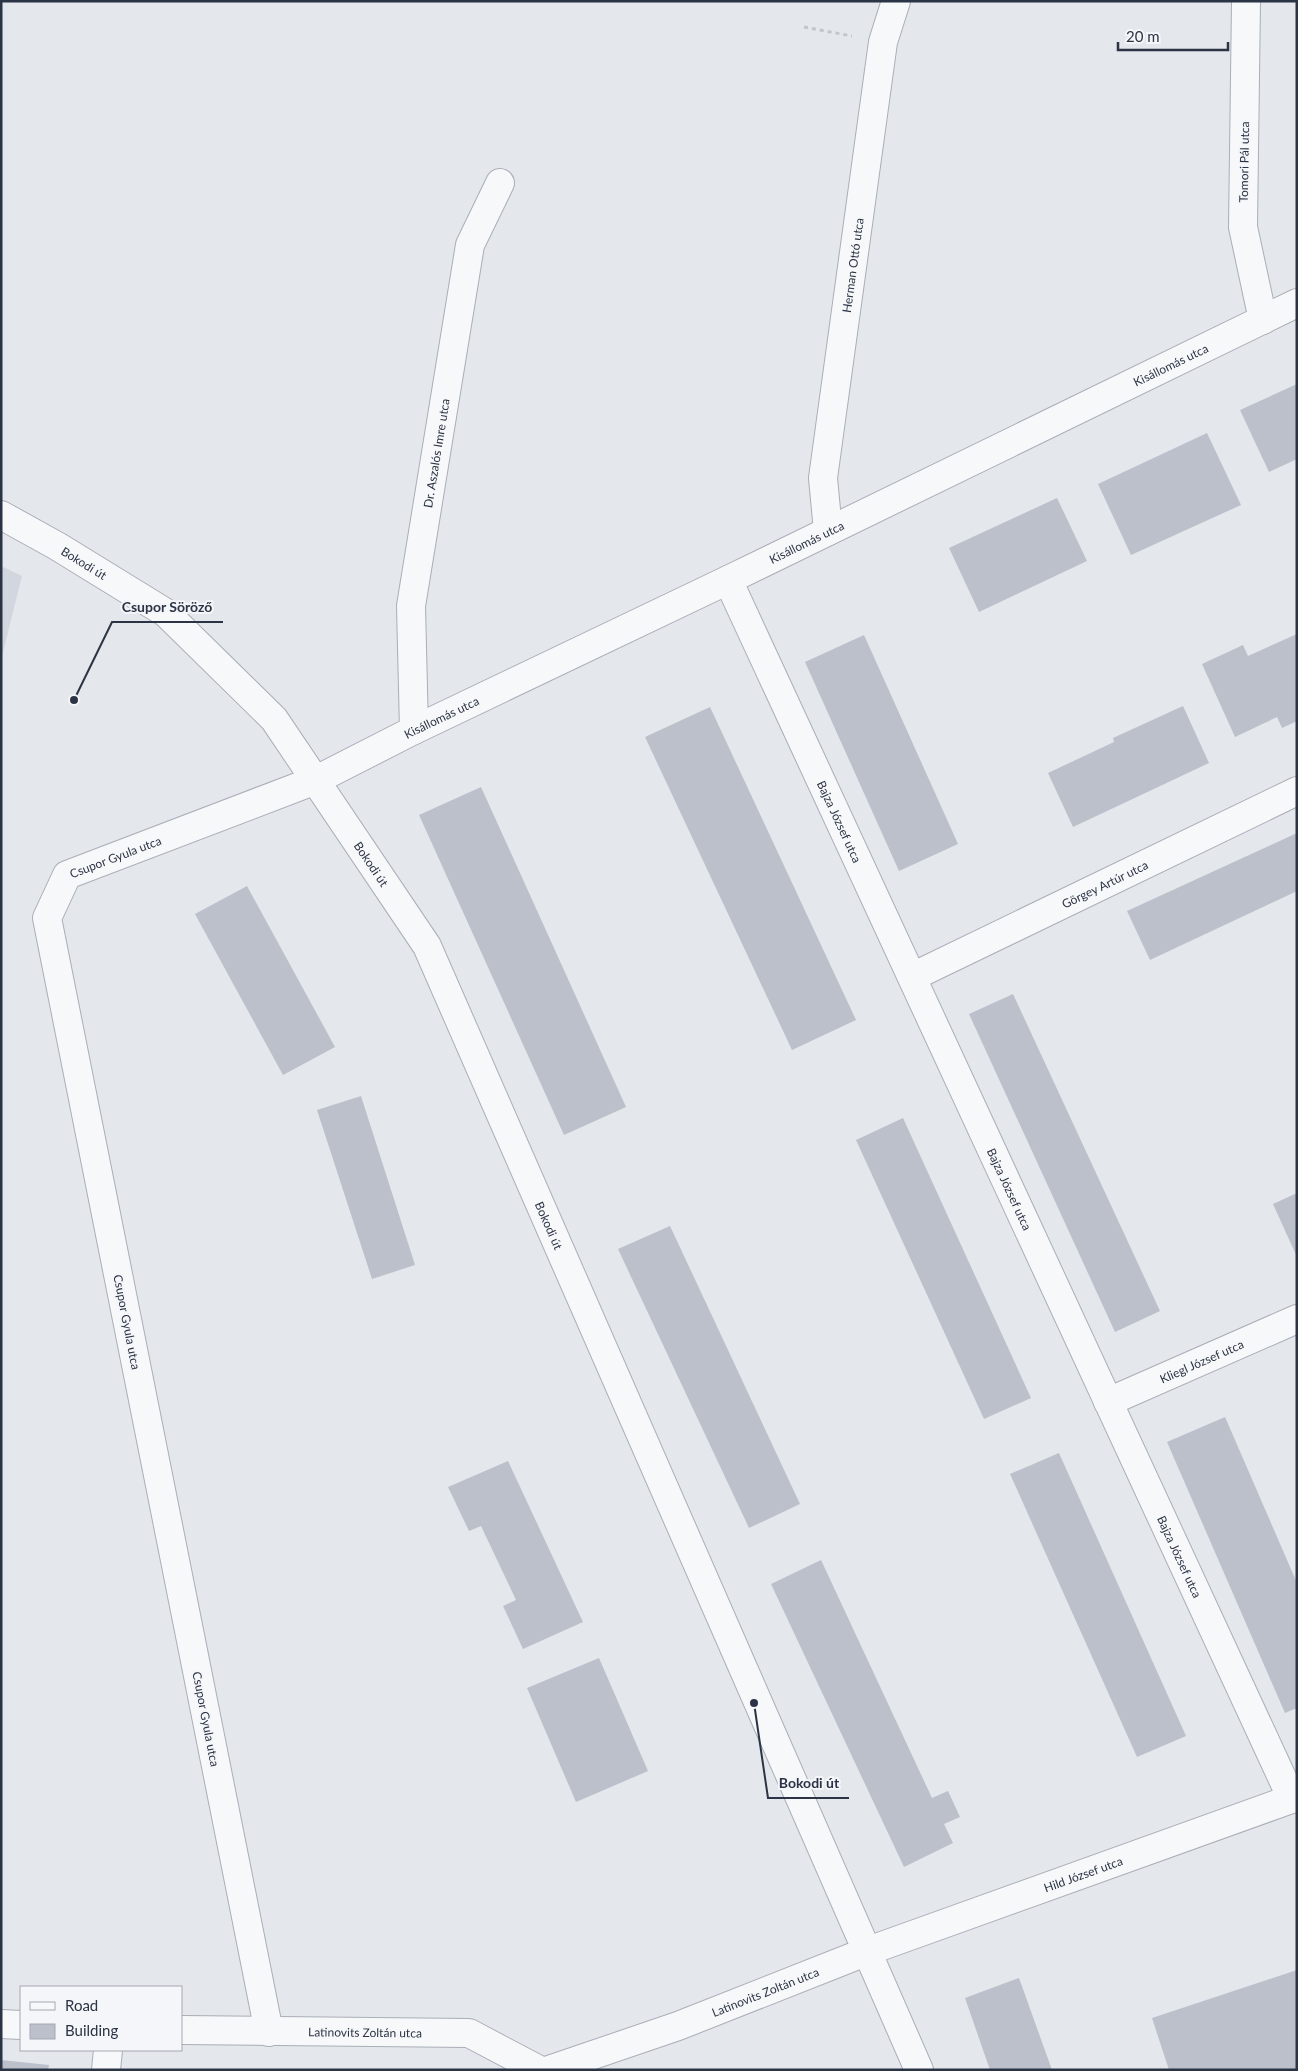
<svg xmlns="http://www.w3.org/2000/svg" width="1298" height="2071" font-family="Lato,sans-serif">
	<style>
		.built { fill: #d2d6de }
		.building { fill: #bbc0ca }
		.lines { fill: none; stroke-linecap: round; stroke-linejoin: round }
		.street-casing { stroke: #a9aeb7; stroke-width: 30 }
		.path { stroke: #c2c5cb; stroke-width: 3; stroke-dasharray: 4 4; stroke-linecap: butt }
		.street { stroke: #f7f8fa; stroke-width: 28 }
		.labels { text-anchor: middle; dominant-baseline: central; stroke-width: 4; stroke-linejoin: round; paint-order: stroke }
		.street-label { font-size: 12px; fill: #2b3445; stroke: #f4f6f9 }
		.leader { fill: none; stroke: #2b3445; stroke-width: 2 }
		.callout-dot { fill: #2b3445; stroke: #f4f6f9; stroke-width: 2 }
		.callout-label { font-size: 14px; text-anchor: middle; font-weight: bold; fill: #2b3445; stroke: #f4f6f9; stroke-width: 4; stroke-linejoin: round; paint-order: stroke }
	</style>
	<rect width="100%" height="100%" fill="#e4e7ec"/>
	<polygon class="built" points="1,566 22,576 1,660"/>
	<g class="building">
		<polygon points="1297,384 1297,459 1269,472 1240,410"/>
		<polygon points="1207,433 1241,505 1131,555 1098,484"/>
		<polygon points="1057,498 1087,561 979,612 949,548"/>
		<polygon points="1297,634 1297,721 1282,728 1277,717 1235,737 1202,664 1243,645 1248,656"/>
		<polygon points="864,635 958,844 899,871 805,662"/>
		<polygon points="1183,706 1209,763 1073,827 1048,773 1114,742 1113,738"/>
		<polygon points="710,707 856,1020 792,1050 645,737"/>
		<polygon points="481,787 626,1107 564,1135 419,815"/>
		<polygon points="1297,833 1297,891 1150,960 1127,911"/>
		<polygon points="247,886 335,1047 283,1075 195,914"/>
		<polygon points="1013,994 1160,1311 1115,1332 969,1014"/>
		<polygon points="361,1096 415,1265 372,1279 317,1110"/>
		<polygon points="903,1118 1031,1398 984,1419 856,1140"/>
		<polygon points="1297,1193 1297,1257 1273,1204"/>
		<polygon points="670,1226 800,1504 749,1528 618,1249"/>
		<polygon points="1225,1417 1297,1583 1297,1708 1285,1713 1167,1442"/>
		<polygon points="1059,1453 1186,1736 1137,1757 1010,1474"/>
		<polygon points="508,1461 583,1622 523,1649 503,1606 516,1600 481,1526 469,1531 448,1487"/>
		<polygon points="821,1560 932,1798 948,1791 960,1817 944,1824 953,1843 904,1867 771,1584"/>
		<polygon points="599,1658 648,1771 576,1802 527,1688"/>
		<polygon points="1297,1970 1297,2070 1169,2070 1152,2018"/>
		<polygon points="1019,1978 1052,2070 990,2070 965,1998"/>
		<polygon points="1,2060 49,2065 48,2070 1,2070"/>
	</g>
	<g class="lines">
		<defs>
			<g id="street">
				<polyline points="1246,1 1243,227 1263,320"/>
				<path id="s1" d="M1,515l56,31 109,67 108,106 153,227 492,1124"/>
				<path id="s2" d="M828,531l-5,-53 60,-436 13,-41"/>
				<path id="s3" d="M728,580l564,1219"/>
				<path id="s4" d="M414,730l-3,-124 59,-361 30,-62"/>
				<path id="s5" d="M912,977l385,-186"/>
				<path id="s6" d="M1108,1402l189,-83"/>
				<polyline points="1,2024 21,2025"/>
				<path id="s7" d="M181,2030l288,3 70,37"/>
				<path id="s8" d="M269,2032l-222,-1114 20,-43 249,-95 98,-50 314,-150 569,-277"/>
				<polyline points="106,2070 108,2050"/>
				<path id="s9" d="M549,2070l129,-44 190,-75 429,-154"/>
			</g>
		</defs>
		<use href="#street" class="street-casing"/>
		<polyline class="path" points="804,27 852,36"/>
		<use href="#street" class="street"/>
	</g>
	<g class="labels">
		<g class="street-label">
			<text transform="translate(1244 162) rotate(-89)">Tomori Pál utca</text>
			<text stroke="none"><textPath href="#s2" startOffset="268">Herman Ottó utca</textPath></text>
			<text stroke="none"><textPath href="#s8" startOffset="2400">Kisállomás utca</textPath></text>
			<text stroke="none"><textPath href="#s4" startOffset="279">Dr. Aszalós Imre utca</textPath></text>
			<text stroke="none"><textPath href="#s8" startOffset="1995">Kisállomás utca</textPath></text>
			<text stroke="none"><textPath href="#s1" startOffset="96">Bokodi út</textPath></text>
			<text stroke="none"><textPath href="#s8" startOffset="1590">Kisállomás utca</textPath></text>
			<text stroke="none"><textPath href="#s3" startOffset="266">Bajza József utca</textPath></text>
			<text stroke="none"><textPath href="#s8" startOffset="1235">Csupor Gyula utca</textPath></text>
			<text stroke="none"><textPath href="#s1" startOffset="518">Bokodi út</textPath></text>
			<text stroke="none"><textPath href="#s5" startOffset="214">Görgey Artúr utca</textPath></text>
			<text stroke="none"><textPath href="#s3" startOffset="671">Bajza József utca</textPath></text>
			<text stroke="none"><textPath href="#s1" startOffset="922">Bokodi út</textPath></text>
			<text transform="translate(127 1322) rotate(79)">Csupor Gyula utca</text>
			<text stroke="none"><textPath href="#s6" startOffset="102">Kliegl József utca</textPath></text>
			<text stroke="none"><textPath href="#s3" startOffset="1076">Bajza József utca</textPath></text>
			<text transform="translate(206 1719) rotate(79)">Csupor Gyula utca</text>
			<text stroke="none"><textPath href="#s9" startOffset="569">Hild József utca</textPath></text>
			<text stroke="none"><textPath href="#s9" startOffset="230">Latinovits Zoltán utca</textPath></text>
			<text stroke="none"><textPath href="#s7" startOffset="184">Latinovits Zoltán utca</textPath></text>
		</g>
	</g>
	<path class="leader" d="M74 700L112 622H223M754 1703L768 1798H849"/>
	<g class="callout-dot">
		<circle cx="74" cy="700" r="5"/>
		<circle cx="754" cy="1703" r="5"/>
	</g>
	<g class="callout-label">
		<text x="167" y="612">Csupor Söröző</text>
		<text x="809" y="1788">Bokodi út</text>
	</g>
	<rect width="1298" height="2071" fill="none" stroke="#2b3445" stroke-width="5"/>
	<rect x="20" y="1986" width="162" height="65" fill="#f4f6f9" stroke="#a4a8b1"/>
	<rect x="30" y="2002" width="25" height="8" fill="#f7f8fa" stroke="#a4a8b1"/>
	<text x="65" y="2011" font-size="15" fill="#2b3445">Road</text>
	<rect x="30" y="2024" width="25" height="15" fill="#bbc0ca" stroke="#a4a8b1"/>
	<text x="65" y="2036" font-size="15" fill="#2b3445">Building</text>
	<path d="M1118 42v8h110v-8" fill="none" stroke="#2b3445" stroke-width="2.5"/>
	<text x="1126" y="42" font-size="15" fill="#2b3445" stroke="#f4f6f9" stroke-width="4" paint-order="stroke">20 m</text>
</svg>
